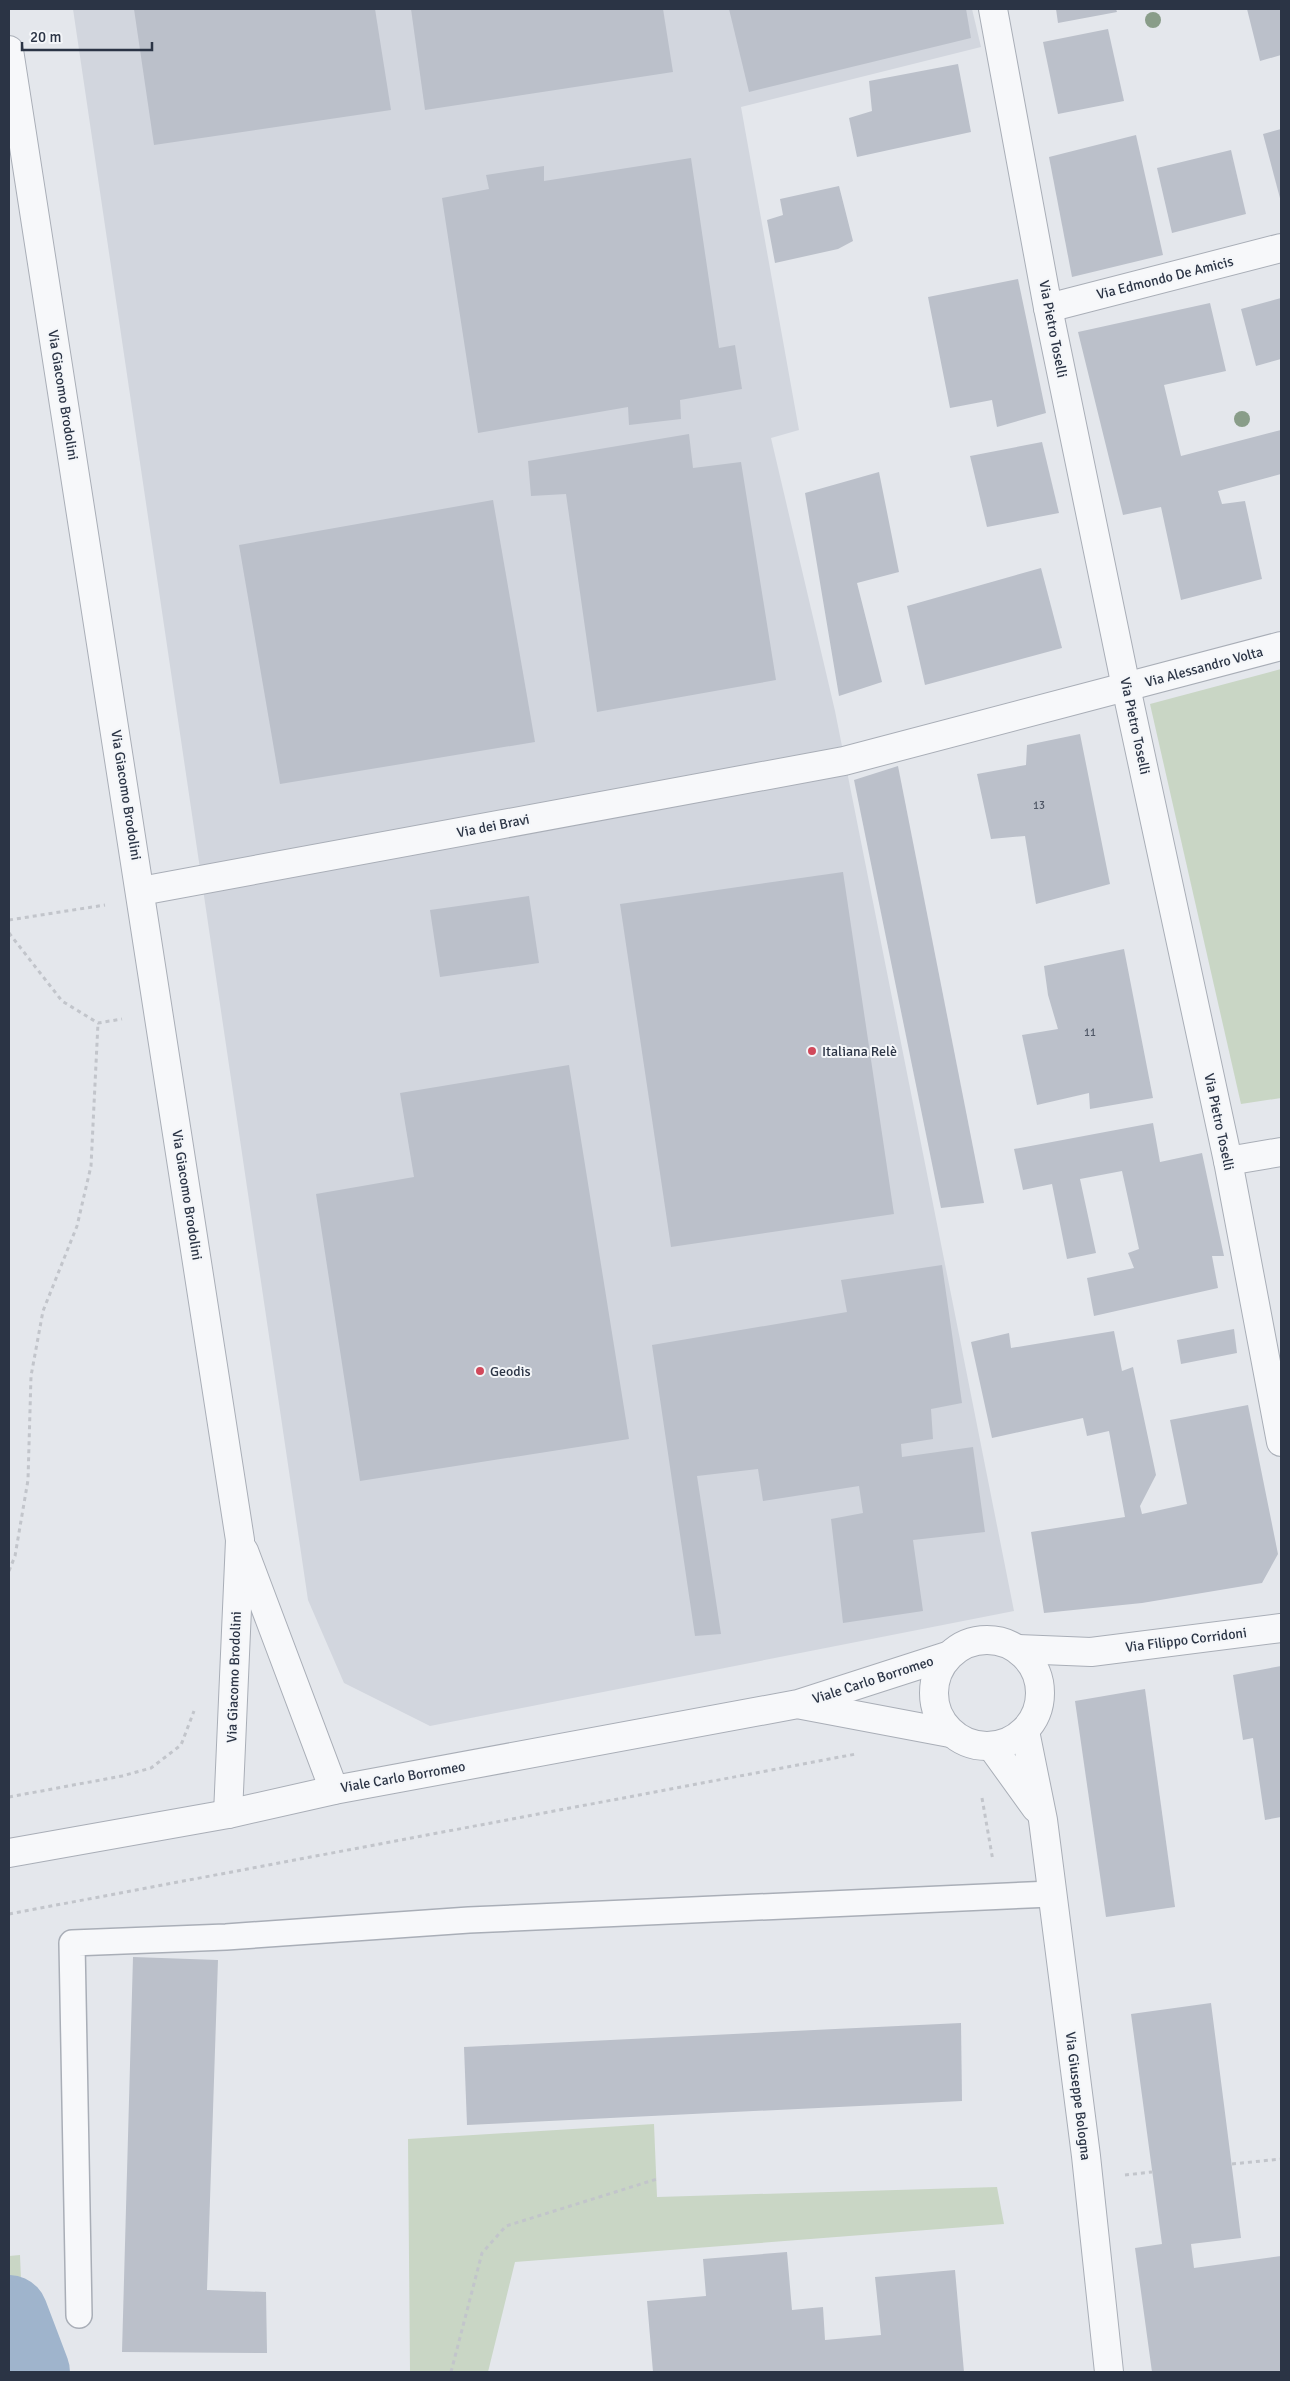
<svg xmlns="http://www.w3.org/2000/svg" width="1290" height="2381" font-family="Signika,sans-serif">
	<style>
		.built { fill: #d2d6de }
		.green { fill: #c9d6c5 }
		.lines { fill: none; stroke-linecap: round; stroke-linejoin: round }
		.river { stroke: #9fb4cc; stroke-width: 78 }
		.building { fill: #bbc0ca }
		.service-casing { stroke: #a9aeb7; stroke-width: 28 }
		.minor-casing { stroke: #a9aeb7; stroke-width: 30 }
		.tertiary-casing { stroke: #a9aeb7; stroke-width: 30 }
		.path { stroke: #c2c5cb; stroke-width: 3; stroke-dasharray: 4 4; stroke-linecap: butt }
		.service { stroke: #f7f8fa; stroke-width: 25 }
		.minor { stroke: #f7f8fa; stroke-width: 28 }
		.tertiary { stroke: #f7f8fa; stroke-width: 28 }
		.tree { fill: #899d89 }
		.poi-dot { fill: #d1495b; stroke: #f4f6f9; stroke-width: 2 }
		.labels { text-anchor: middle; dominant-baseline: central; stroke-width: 4; stroke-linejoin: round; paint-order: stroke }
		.number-label { font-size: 11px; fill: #4f5766 }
		.street-label { font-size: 14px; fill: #2b3445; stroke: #f4f6f9 }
		.poi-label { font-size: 14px; fill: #2b3445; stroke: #f4f6f9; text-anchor: start }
	</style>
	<rect width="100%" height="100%" fill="#e4e7ec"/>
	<polygon class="built" points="73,9 972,9 981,47 741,107 799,430 771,438 835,711 1014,1611 430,1726 344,1683 308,1600"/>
	<g class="green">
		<polygon points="1281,669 1281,1098 1241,1104 1150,704"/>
		<polygon points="654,2124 657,2197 997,2187 1004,2224 515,2262 488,2372 410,2372 408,2139"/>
		<polygon points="20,2255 23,2330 53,2372 9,2372 9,2256"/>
	</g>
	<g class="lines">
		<polyline class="river" points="9,2314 31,2372"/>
	</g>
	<g class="building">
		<polygon points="134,9 375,9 391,110 154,145"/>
		<polygon points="411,9 663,9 673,72 425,110"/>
		<polygon points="729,9 966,9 971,38 749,92"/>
		<polygon points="1056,9 1116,9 1117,12 1058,23"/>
		<polygon points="1247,9 1281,9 1281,55 1260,61"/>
		<polygon points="1108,29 1124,101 1058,114 1043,42"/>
		<polygon points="958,64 971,132 857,157 849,118 872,111 869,81"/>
		<polygon points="1281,129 1281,202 1263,134"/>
		<polygon points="1136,135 1163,255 1072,277 1049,157"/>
		<polygon points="1231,150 1246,214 1172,233 1157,168"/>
		<polygon points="691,158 719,348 735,345 742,389 680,400 681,419 629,425 628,407 478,433 442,198 489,189 486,175 544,166 544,181"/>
		<polygon points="839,186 853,241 838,249 775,263 767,220 783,215 780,199"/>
		<polygon points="1018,279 1046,413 997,427 992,400 950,408 928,297"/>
		<polygon points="1281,298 1281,359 1256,366 1241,309"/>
		<polygon points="1210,303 1226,371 1164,385 1181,456 1281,430 1281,474 1218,491 1222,504 1245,501 1262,579 1181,600 1161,507 1123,515 1078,332"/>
		<polygon points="689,434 693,468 741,462 776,680 597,712 566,494 531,496 528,461"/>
		<polygon points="1042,442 1059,513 987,527 970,456"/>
		<polygon points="879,472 899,572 857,583 882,682 839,696 805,493"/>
		<polygon points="493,500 535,742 280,784 239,545"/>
		<polygon points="1041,568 1062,648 925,685 907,606"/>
		<polygon points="1080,734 1110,884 1036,904 1025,836 991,839 977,774 1026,765 1027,745"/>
		<polygon points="898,766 984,1203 941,1208 854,780"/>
		<polygon points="843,872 894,1214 671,1247 620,904"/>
		<polygon points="529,896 539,963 440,977 430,910"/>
		<polygon points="1124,949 1153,1098 1090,1109 1089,1093 1037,1105 1022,1035 1058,1029 1048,995 1044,966"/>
		<polygon points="569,1065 629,1439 360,1481 316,1194 414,1177 400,1093"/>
		<polygon points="1153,1123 1160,1162 1202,1153 1224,1256 1212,1256 1218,1288 1094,1316 1087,1278 1134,1268 1128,1253 1139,1249 1122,1171 1080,1179 1096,1253 1067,1259 1052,1184 1023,1190 1014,1149"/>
		<polygon points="942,1265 962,1403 931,1409 933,1439 901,1444 902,1457 973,1447 985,1532 913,1540 923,1611 843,1623 831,1519 863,1513 859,1486 763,1501 758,1469 697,1476 721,1634 695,1636 652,1345 847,1312 841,1280"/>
		<polygon points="1234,1329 1237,1353 1181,1364 1177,1340"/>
		<polygon points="1114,1331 1122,1371 1133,1367 1156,1475 1140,1506 1142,1514 1187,1504 1170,1420 1248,1405 1278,1554 1262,1583 1142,1603 1044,1613 1031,1532 1125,1517 1109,1431 1087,1436 1083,1418 992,1438 971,1342 1009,1333 1011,1348"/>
		<polygon points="1281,1666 1281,1817 1265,1820 1253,1738 1243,1740 1233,1675"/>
		<polygon points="1145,1689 1175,1907 1106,1917 1075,1701"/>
		<polygon points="133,1957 218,1960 207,2290 266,2292 267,2353 122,2352"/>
		<polygon points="1211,2003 1241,2238 1191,2244 1194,2268 1281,2256 1281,2372 1152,2372 1135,2248 1162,2244 1131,2014"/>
		<polygon points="961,2023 962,2101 467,2125 464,2047"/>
		<polygon points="787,2252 792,2310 823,2307 825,2340 881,2335 875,2277 955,2270 964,2372 653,2372 647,2301 706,2296 703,2259"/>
	</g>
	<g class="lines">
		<defs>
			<polyline id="service" points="79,2315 72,1943 226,1937 469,1920 1052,1894"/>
			<g id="minor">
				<polyline points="993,9 1048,308 1126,687 1228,1161 1281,1442"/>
				<polyline points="9,50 240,1540 228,1814"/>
				<polyline points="1048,308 1281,248"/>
				<polyline points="141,891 844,761 1281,646"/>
				<polyline points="1228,1161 1281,1152"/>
				<polyline points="244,1551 334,1790"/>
				<polyline points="1025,1731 1043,1820 1086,2156 1109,2372"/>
				<polyline points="992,1747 1036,1808"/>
			</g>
			<g id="tertiary">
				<circle cx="987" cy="1693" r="53"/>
				<polyline points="1018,1649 1091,1652 1281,1628"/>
				<polyline points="802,1705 950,1733"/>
				<polyline points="9,1853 228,1814 334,1790 798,1704 947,1656"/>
			</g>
		</defs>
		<use href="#service" class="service-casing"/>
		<use href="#minor" class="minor-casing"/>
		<use href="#tertiary" class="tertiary-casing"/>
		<g class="path">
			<polyline points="9,920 105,905"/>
			<polyline points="9,933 62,1001 98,1023 122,1019"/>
			<polyline points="9,1571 15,1556 28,1480 31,1376 43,1311 77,1226 91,1166 98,1023"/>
			<polyline points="9,1797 122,1776 151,1768 181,1745 194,1711"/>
			<polyline points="982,1798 993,1861"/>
			<polyline points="9,1914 856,1754"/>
			<polyline points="1232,2164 1281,2159"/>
			<polyline points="1125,2175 1152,2172"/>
			<polyline points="451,2372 482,2253 506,2226 657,2179"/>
		</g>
		<use href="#service" class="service"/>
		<use href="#minor" class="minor"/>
		<use href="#tertiary" class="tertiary"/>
	</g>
	<g class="tree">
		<circle cx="1153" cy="20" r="8"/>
		<circle cx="1242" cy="419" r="8"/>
	</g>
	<g class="poi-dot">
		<circle cx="812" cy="1051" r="5"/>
		<circle cx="480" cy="1371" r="5"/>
	</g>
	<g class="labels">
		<g class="number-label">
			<text x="1039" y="805">13</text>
			<text x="1090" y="1032">11</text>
		</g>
		<g class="street-label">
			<text transform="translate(1165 278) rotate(-14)">Via Edmondo De Amicis</text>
			<text transform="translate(1053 329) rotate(79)">Via Pietro Toselli</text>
			<text transform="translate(63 395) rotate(81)">Via Giacomo Brodolini</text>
			<text transform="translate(1204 667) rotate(-15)">Via Alessandro Volta</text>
			<text transform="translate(1135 726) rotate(78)">Via Pietro Toselli</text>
			<text transform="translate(126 795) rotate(81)">Via Giacomo Brodolini</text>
			<text transform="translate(493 826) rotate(-11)">Via dei Bravi</text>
			<text transform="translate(1219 1122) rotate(78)">Via Pietro Toselli</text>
			<text transform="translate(187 1195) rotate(81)">Via Giacomo Brodolini</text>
			<text transform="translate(1186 1640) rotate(-7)">Via Filippo Corridoni</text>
			<text transform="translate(234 1677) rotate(-88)">Via Giacomo Brodolini</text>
			<text transform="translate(873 1680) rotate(-18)">Viale Carlo Borromeo</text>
			<text transform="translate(403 1777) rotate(-10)">Viale Carlo Borromeo</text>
			<text transform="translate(1078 2096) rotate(83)">Via Giuseppe Bologna</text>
		</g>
		<g class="poi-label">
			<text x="822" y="1051">Italiana Relè</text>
			<text x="490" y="1371">Geodis</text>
		</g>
	</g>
	<rect width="1290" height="2381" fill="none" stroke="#2b3445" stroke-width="20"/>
	<path d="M22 42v8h130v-8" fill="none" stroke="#2b3445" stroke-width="2.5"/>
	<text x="30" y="42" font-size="15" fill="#2b3445" stroke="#f4f6f9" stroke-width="4" paint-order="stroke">20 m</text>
</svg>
